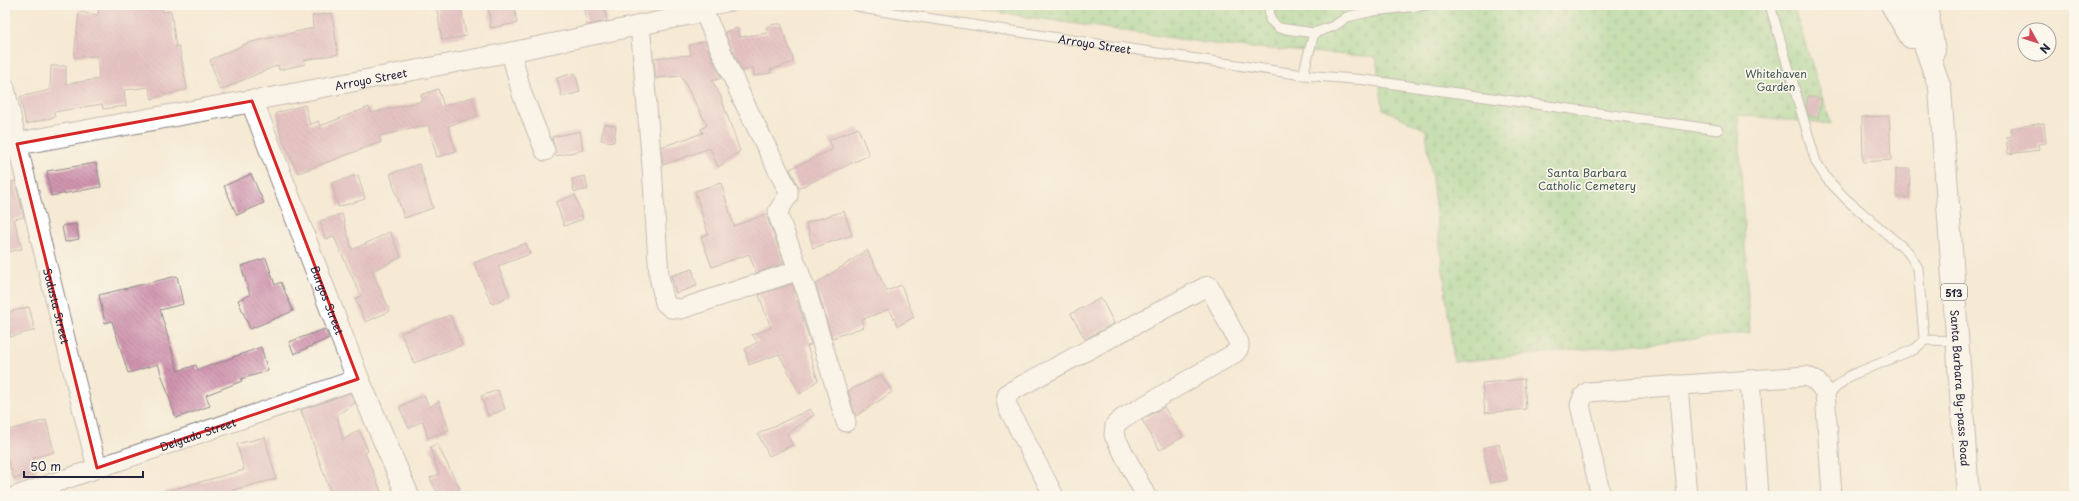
<svg xmlns="http://www.w3.org/2000/svg" width="2079" height="501" font-family="'Playpen Sans',sans-serif">
	<style>
		.cemetery { fill: url(#cemetery-stones); stroke: #5a7a62 }
		.building { fill: url(#building-back-hatch) }
		.lines { fill: none; stroke-linecap: round; stroke-linejoin: round }
		.lane-casing { stroke: #8c8688; stroke-width: 11 }
		.street-casing { stroke: #8c8688; stroke-width: 21 }
		.secondary-casing { stroke: #8c8688; stroke-width: 24 }
		.primary-casing { stroke: #8c8688; stroke-width: 24 }
		.lane { stroke: #fff; stroke-width: 9 }
		.street { stroke: #fff; stroke-width: 19 }
		.secondary { stroke: #fff; stroke-width: 22 }
		.primary { stroke: #fff; stroke-width: 22 }
		.marked { fill: none; stroke: #d62828; stroke-width: 3; stroke-linejoin: round }
		.labels { text-anchor: middle; dominant-baseline: central; stroke-width: 3.5; stroke-linejoin: round; paint-order: stroke }
		.shield { fill: #fbf7ec; stroke: #636270; stroke-width: 1 }
		.shield-label { font-size: 10px; font-weight: bold; fill: #22223b }
		.street-label { font-size: 11px; fill: #22223b; stroke: #fbf7ec }
		.park-label { font-size: 11px; fill: #435753; stroke: #fbf7ec }
	</style>
	<defs>
		<pattern id="cemetery-stones" width="16" height="16" patternUnits="userSpaceOnUse"><rect width="16" height="16" fill="#91d38a"/><path d="M2 7V4a2 2 0 0 1 4 0v3zM10 15v-3a2 2 0 0 1 4 0v3z" fill="#7db578"/></pattern>
		<pattern id="building-back-hatch" width="6" height="6" patternUnits="userSpaceOnUse"><rect width="6" height="6" fill="#d094af"/><path d="M-1 5l2 2M0 0l6 6M5-1l2 2" fill="none" stroke="#a87890"/></pattern>
	</defs>
	<rect width="100%" height="100%" fill="#fbf7ec"/>
	<filter id="ink" filterUnits="userSpaceOnUse"><feTurbulence type="fractalNoise" baseFrequency=".025" numOctaves="2"/><feDisplacementMap in="SourceGraphic" scale="8" xChannelSelector="R" yChannelSelector="G"/><feConvolveMatrix kernelMatrix="1 2 1 2 8 2 1 2 1" color-interpolation-filters="sRGB"/></filter>
	<filter id="wash" filterUnits="userSpaceOnUse"><feTurbulence type="fractalNoise" baseFrequency=".012" numOctaves="4" result="noise"/><feDisplacementMap in="SourceGraphic" scale="16" xChannelSelector="R" yChannelSelector="G"/><feGaussianBlur stdDeviation="0.9" result="paint"/><feColorMatrix in="noise" values="0 0 0 0 0 0 0 0 0 0 0 0 0 0 0 0 0 1.4 0 .05"/><feComposite in="paint" operator="in"/></filter>
	<g filter="url(#wash)">
		<rect width="100%" height="100%" fill="#f5ead4"/>
		<polygon class="cemetery" points="946,5 1793,5 1831,124 1738,115 1750,333 1454,362 1426,130 1383,109 1376,57 1227,46"/>
		<g id="blocks">
			<g class="building">
				<polygon points="99,5 162,5 163,12 171,11 176,47 179,46 187,89 152,99 149,87 124,90 126,106 103,109 102,104 54,112 55,117 26,124 20,97 50,90 51,66 66,66 66,84 99,79 97,56 74,57 79,12 98,15"/>
				<polygon points="436,5 461,5 466,36 442,40"/>
				<polygon points="488,5 514,5 517,23 491,28"/>
				<polygon points="584,5 604,5 607,21 587,25"/>
				<polygon points="332,13 338,54 304,60 305,64 279,70 278,65 220,90 210,60 248,43 313,28 312,16"/>
				<polygon points="775,24 781,24 794,62 770,70 771,73 754,76 753,67 742,71 725,32 737,28 740,37 768,33 766,27"/>
				<polygon points="705,41 721,78 712,81 720,95 740,151 718,167 710,148 663,165 661,147 703,133 701,129 707,125 681,76 656,78 654,58 691,55 689,45"/>
				<polygon points="575,73 580,92 562,97 557,78"/>
				<polygon points="438,89 444,106 472,97 477,116 448,126 456,151 437,157 428,125 379,136 381,142 298,173 281,137 276,113 305,105 310,125 318,121 320,126 369,107 371,113 423,101 421,95"/>
				<polygon points="1808,96 1822,99 1818,118 1809,116 1806,106"/>
				<polygon points="1889,116 1891,160 1863,162 1862,117"/>
				<polygon points="2044,123 2046,143 2038,144 2039,150 2008,154 2006,137 2012,136 2011,128"/>
				<polygon points="604,124 616,126 614,142 601,140"/>
				<polygon points="858,128 869,155 799,188 790,169 833,149 829,140"/>
				<polygon points="580,131 583,150 556,156 552,137"/>
				<polygon points="96,163 101,187 51,196 47,171"/>
				<polygon points="419,164 433,208 404,218 390,174"/>
				<polygon points="1896,169 1910,169 1909,197 1896,197"/>
				<polygon points="251,174 264,203 237,215 224,186"/>
				<polygon points="358,175 365,199 338,207 332,183"/>
				<polygon points="585,176 588,189 574,192 572,179"/>
				<polygon points="15,181 24,217 14,219 22,249 8,252 5,242 5,202 10,201 5,184"/>
				<polygon points="721,183 734,226 766,214 784,263 756,273 749,254 712,267 701,237 708,234 695,191"/>
				<polygon points="575,195 583,219 564,226 556,202"/>
				<polygon points="844,211 852,235 813,248 806,223"/>
				<polygon points="342,214 352,250 390,232 401,257 372,271 390,311 366,322 355,299 361,296 334,237 325,239 320,221"/>
				<polygon points="76,224 79,239 65,242 62,226"/>
				<polygon points="526,243 530,254 498,266 510,296 492,304 474,263"/>
				<polygon points="867,250 887,291 901,285 914,317 898,326 889,309 861,320 864,327 832,338 816,284"/>
				<polygon points="266,258 275,285 281,282 293,311 250,329 238,300 250,295 241,266"/>
				<polygon points="692,269 697,286 676,293 671,276"/>
				<polygon points="177,276 183,304 160,310 178,371 196,365 198,370 261,347 268,371 241,379 242,381 206,395 210,406 176,418 158,364 128,373 112,321 105,323 99,295"/>
				<polygon points="792,284 811,345 807,346 818,380 800,394 779,354 749,365 745,349 758,342 752,335 771,328 759,295"/>
				<polygon points="1101,298 1114,323 1085,339 1071,314"/>
				<polygon points="29,307 35,330 10,337 5,313"/>
				<polygon points="450,315 462,345 414,363 401,333"/>
				<polygon points="325,329 329,338 294,354 289,342"/>
				<polygon points="881,375 892,392 856,416 848,391"/>
				<polygon points="1524,379 1526,409 1485,413 1482,383"/>
				<polygon points="498,390 505,409 488,416 481,396"/>
				<polygon points="350,393 355,403 337,415 343,440 359,430 368,451 365,453 383,496 332,496 301,410"/>
				<polygon points="424,395 429,407 439,401 449,430 428,438 423,421 409,428 399,407"/>
				<polygon points="1164,407 1183,437 1160,450 1142,420"/>
				<polygon points="810,409 814,415 787,434 793,445 769,456 758,434"/>
				<polygon points="46,420 54,452 33,458 37,471 14,479 5,452 5,431"/>
				<polygon points="265,437 276,479 225,492 226,496 164,496 163,492 244,470 237,444"/>
				<polygon points="437,444 460,489 447,496 439,496 430,478 439,474 430,447"/>
				<polygon points="1499,444 1507,480 1490,483 1483,448"/>
			</g>
		</g>
	</g>
	<g filter="url(#ink)">
		<use href="#blocks" fill-opacity="0" stroke="#8c8688" stroke-width="1"/>
		<g class="lines">
			<defs>
				<g id="lane">
					<path id="s1" d="M855,5l12,4 436,66 63,5 352,50"/>
					<polyline points="1269,5 1270,20 1279,28 1314,33 1334,26 1347,17 1373,11 1426,5"/>
					<polyline points="1770,5 1816,162 1827,179 1847,200 1908,252 1918,268 1924,338 1927,340 1957,341"/>
					<polyline points="704,12 736,5"/>
					<polyline points="1303,75 1314,33"/>
					<polyline points="1825,397 1849,376 1915,349 1926,339"/>
				</g>
				<g id="street">
					<polyline points="640,24 652,167 659,276 665,303 671,308 681,309 799,270"/>
					<polyline points="511,52 522,94 545,151"/>
					<path id="s2" d="M5,88l12,56 80,324"/>
					<path id="s3" d="M252,101l259,-49 193,-40 38,86 46,92v6l-10,15 1,7 28,75 39,129"/>
					<polyline points="1750,380 1758,496"/>
					<polyline points="1678,385 1687,496"/>
					<path id="s4" d="M16,496l342,-117"/>
					<polyline points="1054,496 1008,408 1006,400 1008,393 1205,287 1209,286 1239,343 1239,348 1235,353 1123,418 1115,425 1114,435 1146,496"/>
					<polyline points="1601,496 1580,405 1583,397 1588,392 1806,376 1816,381 1825,392 1832,496"/>
				</g>
				<g id="secondary">
					<polyline points="1926,5 1934,51"/>
					<path id="s5" d="M5,146l247,-45 106,278 50,117"/>
				</g>
				<g id="primary">
					<polyline points="1892,5 1911,37"/>
					<path id="s6" d="M1910,5l5,11 25,72 28,408"/>
				</g>
			</defs>
			<use href="#lane" class="lane-casing"/>
			<use href="#street" class="street-casing"/>
			<use href="#secondary" class="secondary-casing"/>
			<use href="#primary" class="primary-casing"/>
			<use href="#lane" class="lane"/>
			<use href="#street" class="street"/>
			<use href="#secondary" class="secondary"/>
			<use href="#primary" class="primary"/>
		</g>
	</g>
	<path d="M0 0H2079V501H0ZM252,101l106,278 -261,89 -80,-324z" fill="#f5ead4" fill-opacity=".55" fill-rule="evenodd"/>
	<path class="marked" d="M252,101l106,278 -261,89 -80,-324z"/>
	<g class="labels">
		<rect class="shield" x="1941" y="284" width="26" height="16" rx="3"/>
		<g class="shield-label">
			<text x="1954" y="292">513</text>
		</g>
		<g class="street-label">
			<text stroke="none"><textPath href="#s1" startOffset="243">Arroyo Street</textPath></text>
			<text stroke="none"><textPath href="#s3" startOffset="121">Arroyo Street</textPath></text>
			<text stroke="none"><textPath href="#s5" startOffset="464">Burgos Street</textPath></text>
			<text stroke="none"><textPath href="#s2" startOffset="224">Sodusta Street</textPath></text>
			<text stroke="none"><textPath href="#s6" startOffset="389">Santa Barbara By-pass Road</textPath></text>
			<text stroke="none"><textPath href="#s4" startOffset="192">Delgado Street</textPath></text>
		</g>
		<g class="park-label">
			<text x="1776" y="73">Whitehaven<tspan x="1776" dy="13">Garden</tspan></text>
			<text x="1587" y="172">Santa Barbara<tspan x="1587" dy="13">Catholic Cemetery</tspan></text>
		</g>
	</g>
	<rect width="2079" height="501" fill="none" stroke="#fbf7ec" stroke-width="20"/>
	<g transform="translate(2037 42) rotate(129)"><circle r="19" fill="#fbf7ec" stroke="#a4a2a5"/>
	<path d="M0-3L7 15L0 10L-7 15Z" fill="#d1495b"/>
	<text y="-6" font-size="11" font-weight="bold" text-anchor="middle" fill="#22223b">N</text>
	</g>
	<path d="M24 471v6h119v-6" fill="none" stroke="#22223b" stroke-width="2"/>
	<text x="30" y="471" font-size="12" fill="#22223b" stroke="#fbf7ec" stroke-width="3" paint-order="stroke">50 m</text>
</svg>
